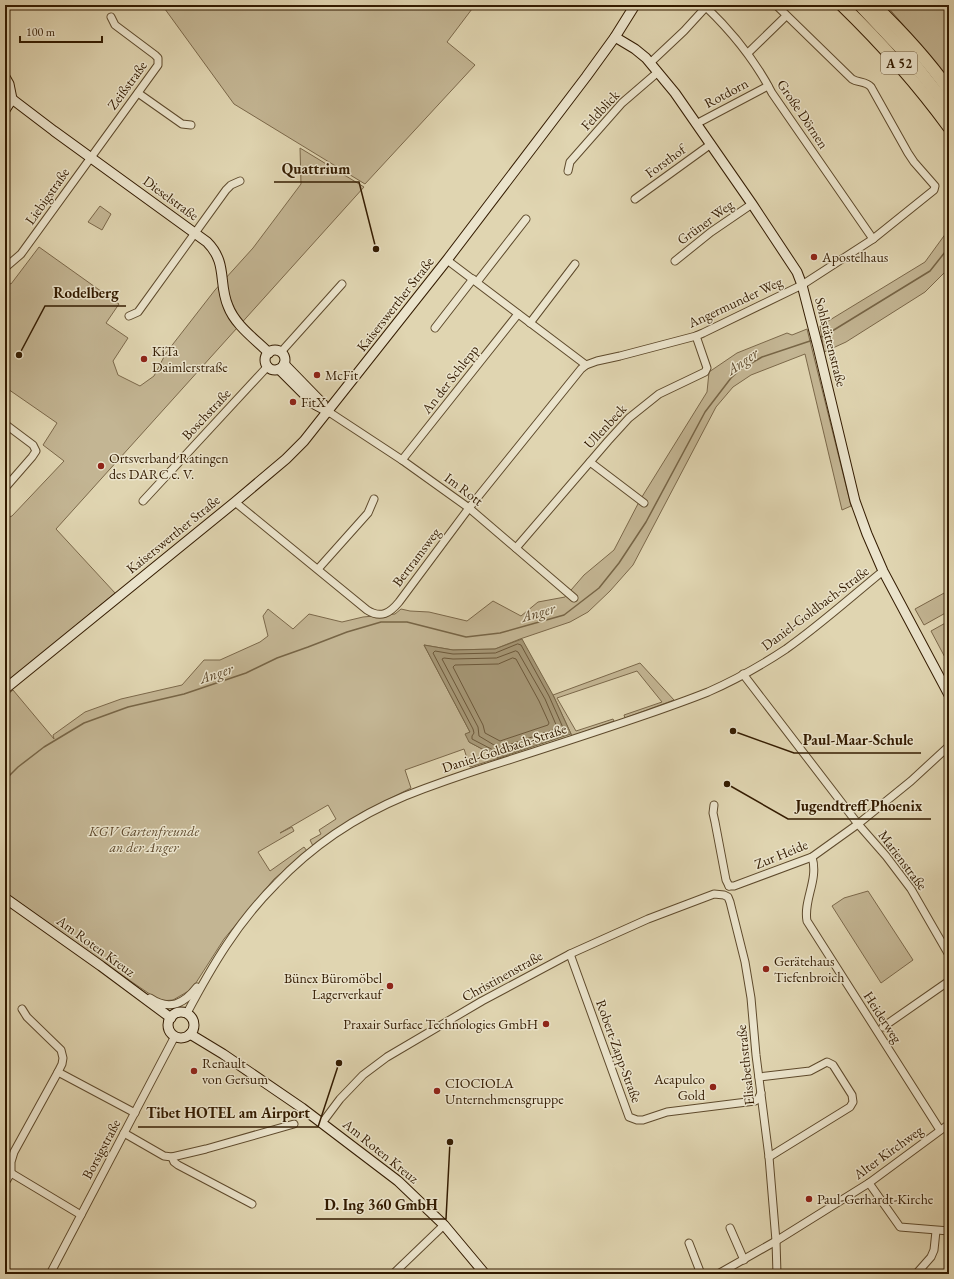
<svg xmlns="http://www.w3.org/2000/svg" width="954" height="1279" font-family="'EB Garamond',serif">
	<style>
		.green { fill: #c3b593; stroke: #7b684a }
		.water { fill: #a59675; stroke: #776546 }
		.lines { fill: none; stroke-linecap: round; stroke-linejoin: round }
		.shore { stroke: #6c583a; stroke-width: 1 }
		.stream { stroke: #776546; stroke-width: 1.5 }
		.street-casing { stroke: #5e4a2c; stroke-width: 9 }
		.secondary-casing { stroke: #331b00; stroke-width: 11 }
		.highway-casing { stroke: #331b00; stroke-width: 14 }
		.street { stroke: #ebe4cc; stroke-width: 7 }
		.secondary { stroke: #ebe4cc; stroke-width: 9 }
		.highway { stroke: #e0d5b1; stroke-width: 12 }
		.poi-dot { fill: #8f2418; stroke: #ebe4cc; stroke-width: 1.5 }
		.labels { text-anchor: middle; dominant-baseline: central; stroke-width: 3; stroke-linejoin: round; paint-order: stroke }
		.shield { fill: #ebe4cc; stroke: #6a573d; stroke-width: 1 }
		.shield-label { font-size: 13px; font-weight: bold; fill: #331b00 }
		.street-label { font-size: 14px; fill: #331b00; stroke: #ebe4cc }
		.poi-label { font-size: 14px; fill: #331b00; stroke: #ebe4cc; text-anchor: start }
		.park-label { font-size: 14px; font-style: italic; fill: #5e492c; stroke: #ebe4cc }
		.water-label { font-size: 15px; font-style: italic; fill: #5b4629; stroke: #ebe4cc }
		.leader { fill: none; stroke: #331b00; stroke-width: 1.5 }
		.callout-dot { fill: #331b00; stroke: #ebe4cc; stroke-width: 1.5 }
		.callout-label { font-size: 15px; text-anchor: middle; font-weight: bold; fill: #331b00; stroke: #ebe4cc; stroke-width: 3; stroke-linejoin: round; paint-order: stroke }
	</style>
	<rect width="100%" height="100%" fill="#e0d5b1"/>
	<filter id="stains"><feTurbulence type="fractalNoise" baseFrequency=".005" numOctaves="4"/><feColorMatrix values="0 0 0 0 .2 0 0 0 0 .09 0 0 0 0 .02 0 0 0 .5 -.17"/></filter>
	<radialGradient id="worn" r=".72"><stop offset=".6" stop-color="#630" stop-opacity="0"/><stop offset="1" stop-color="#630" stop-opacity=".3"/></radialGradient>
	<g class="green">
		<polygon points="162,5 475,5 447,42 475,65 365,184 234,104"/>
		<polygon points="886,5 949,5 949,81 937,64"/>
		<polygon points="300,148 364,187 56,529 115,593 5,684 5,519 12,516 64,461 43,445 57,423 5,387 5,281 11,284 39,247 119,304 106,323 128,338 113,361 118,375 140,386 154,376 166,353 215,290 253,248 301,184"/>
		<polygon points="100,206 111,214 102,230 88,222"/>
		<polygon points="949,229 949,268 925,292 846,342 824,352 820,326 925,262"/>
		<polygon points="807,329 851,506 842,510 805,354 751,375 733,387 716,407 633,565 610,591 588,612 570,622 520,639 495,649 453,650 424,645 470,732 469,742 499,758 470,767 464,749 405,770 411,788 361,813 313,846 310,840 321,834 319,830 336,819 328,805 280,833 292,827 294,831 258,852 270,871 304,847 307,851 274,879 224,939 192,989 173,1000 160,1001 104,963 5,892 5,697 13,690 54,739 53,735 85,712 121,699 182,685 204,660 220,660 260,642 268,636 263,616 268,609 293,629 309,614 342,622 363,617 395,614 401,609 410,611 429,612 467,621 493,601 521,616 538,602 565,597 584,575 614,550 640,500 707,392 709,372 737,353 787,333 792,335"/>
		<polygon points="946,592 949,597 949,611 924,625 915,609"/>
		<polygon points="949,621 949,665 931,631"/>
		<polygon points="640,663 674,700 625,718 624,715 662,702 637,671 557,698 576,731 613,719 614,721 572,736 553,695"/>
		<polygon points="868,891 913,960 881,983 832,906 844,898"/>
	</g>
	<polygon class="water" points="522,639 553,695 571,734 499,758 469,742 465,734 470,732 424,645 453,650 495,649"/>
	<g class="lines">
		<g class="shore">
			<polygon points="518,644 521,645 549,696 564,730 563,732 499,753 472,739 472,736 474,733 473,729 433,653 435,651 453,654 495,653"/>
			<polygon points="516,651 518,652 545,699 557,727 556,729 499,748 479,736 478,727 442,659 444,658 453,659 496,658"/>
			<polygon points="513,658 516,659 539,701 549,723 548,725 500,741 485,733 483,725 453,667 455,665 498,664"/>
		</g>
		<g class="stream">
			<polyline points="818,338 824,336 930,271 949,247"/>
			<polyline points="5,780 18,767 44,747 84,723 128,707 184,694 246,673 277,658 308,647 347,632 381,622 407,622 466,637 500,633 564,615 599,588 619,563 646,522 705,412 731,378 741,369 762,357 813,340"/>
		</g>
		<defs>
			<g id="street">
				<path d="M706,7c27,26 49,53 66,86l101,146"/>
				<polyline points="748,53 786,16"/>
				<polyline points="650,63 684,31 706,7 704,5"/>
				<polyline points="138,93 182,124 191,125"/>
				<polyline points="696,124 768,86"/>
				<polyline points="568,171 570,162 622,103 658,72"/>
				<polyline points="635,199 711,144"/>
				<path d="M447,260l139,105 11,-4 23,-5 76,-20 7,-3 99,-48 71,-46 61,-49 1,-4 -21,-24 -6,-9 -37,-66c-5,-6 -13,-4 -19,-8l-76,-74"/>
				<polyline points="675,261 711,232 752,204"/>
				<polyline points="7,266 21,254 158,65 158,58 155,55 115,25 111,17"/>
				<polyline points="477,282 526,219"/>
				<polyline points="129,316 138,312 226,190 231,185 240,181"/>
				<polyline points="530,323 575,264"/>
				<polyline points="435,328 473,279"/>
				<polyline points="281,352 342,284"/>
				<polyline points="329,412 402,460 469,508 574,598"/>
				<polyline points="5,424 33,445 36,451 32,457 5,488"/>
				<polyline points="402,460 518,314"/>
				<polyline points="590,462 644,503"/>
				<polyline points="143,501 268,366"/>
				<path d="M235,502l132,108c14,9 23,3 32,-8l70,-94 112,-139 5,-4"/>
				<polyline points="516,548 608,441 629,418 659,394 705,372 707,368 706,365 696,336"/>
				<polyline points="318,569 368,513 374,499"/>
				<polyline points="743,674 858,824 886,856 911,889 949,955"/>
				<polyline points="714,805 713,813 715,822 726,880 729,886"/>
				<path d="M812,857c7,23 -9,43 -5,64l133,209"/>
				<polyline points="729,886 734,886 812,857 858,824 911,781 949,746"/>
				<polyline points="570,954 629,1117 637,1120 643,1120 667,1112 755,1101 758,1099 761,1093"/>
				<path d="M150,998c19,13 34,6 47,-11"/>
				<polyline points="22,1009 27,1017 61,1050 63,1058 62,1064 58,1072"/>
				<path d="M187,1013c25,-47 50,-90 89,-129 36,-38 81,-68 129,-88 28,-11 57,-21 85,-30 53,-17 106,-34 158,-52 20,-7 40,-14 60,-22 27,-12 54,-27 78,-43 34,-24 65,-52 97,-78"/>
				<polyline points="883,1027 949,981"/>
				<polyline points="759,1077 810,1071 827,1062 833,1065 852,1095 853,1102 850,1107 769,1157"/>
				<polyline points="322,1123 340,1099 363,1075 387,1057 482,1001 570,954 648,919 714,894 724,895 728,897 730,902 745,962 751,998 756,1055 769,1157 776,1241 777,1274"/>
				<polyline points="124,1133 164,1156 172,1157 206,1149 294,1124"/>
				<polyline points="172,1157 174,1162 178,1165 252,1204"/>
				<polyline points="11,1173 81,1215"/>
				<polyline points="5,1183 11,1173 11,1162 14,1152 58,1072 135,1113"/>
				<polyline points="869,1183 900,1227 949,1231"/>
				<polyline points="730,1228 744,1260"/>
				<polyline points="689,1243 701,1274"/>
				<polyline points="50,1274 175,1036"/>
				<polyline points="393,1274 444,1225"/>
				<polyline points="718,1274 776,1241 869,1183 949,1124"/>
				<polyline points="916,1274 931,1257 934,1250 936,1231"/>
			</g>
			<g id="secondary">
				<polyline points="615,37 635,49 646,58 675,93 752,204 797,272 802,285 818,347 855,501 867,534 883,571 949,695"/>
				<polyline points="5,77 9,84 12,99 5,110"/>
				<path d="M12,99l42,32 153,111c21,21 11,41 21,64 7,19 27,33 41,47"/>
				<circle cx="275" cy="360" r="10"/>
				<polyline points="284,364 323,404"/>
				<polyline points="279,369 314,404 329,412"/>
				<polyline points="5,689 235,502 286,459 304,441 447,260 586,77 615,37 635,5"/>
				<polyline points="5,898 101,966 171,1018"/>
				<circle cx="181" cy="1025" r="13"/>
				<polyline points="190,1034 223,1054 302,1108 398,1181 444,1225 485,1274"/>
			</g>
			<g id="highway">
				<path d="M842,5c39,38 75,78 107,122"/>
				<polyline points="860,5 907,55 949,108"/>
				<path d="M874,5c27,26 53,54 75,85"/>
			</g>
		</defs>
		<use href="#street" class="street-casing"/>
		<use href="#secondary" class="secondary-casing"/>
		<use href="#highway" class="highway-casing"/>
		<use href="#street" class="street"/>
		<use href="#secondary" class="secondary"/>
		<use href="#highway" class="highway"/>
	</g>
	<g class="poi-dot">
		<circle cx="814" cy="257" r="4"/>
		<circle cx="144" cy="359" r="4"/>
		<circle cx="317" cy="375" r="4"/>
		<circle cx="293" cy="402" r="4"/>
		<circle cx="101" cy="466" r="4"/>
		<circle cx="766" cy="969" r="4"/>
		<circle cx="390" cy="986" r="4"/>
		<circle cx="546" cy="1024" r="4"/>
		<circle cx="194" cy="1071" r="4"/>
		<circle cx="713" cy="1087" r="4"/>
		<circle cx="437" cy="1091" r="4"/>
		<circle cx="809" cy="1199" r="4"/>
	</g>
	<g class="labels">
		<rect class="shield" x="881" y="52" width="36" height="22" rx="3"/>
		<g class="shield-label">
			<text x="899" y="63">A 52</text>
		</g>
		<g class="street-label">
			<text transform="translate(127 85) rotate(-54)">Zeißstraße</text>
			<text transform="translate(726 93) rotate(-28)">Rotdorn</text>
			<text transform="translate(600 110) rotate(-47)">Feldblick</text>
			<text transform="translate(803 114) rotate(56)">Große Dörnen</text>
			<text transform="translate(665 161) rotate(-36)">Forsthof</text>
			<text transform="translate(47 196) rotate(-55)">Liebigstraße</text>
			<text transform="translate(171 198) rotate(36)">Dieselstraße</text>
			<text transform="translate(705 222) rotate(-36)">Grüner Weg</text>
			<text transform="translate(735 302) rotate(-25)">Angermunder Weg</text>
			<text transform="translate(395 304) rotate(-52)">Kaiserswerther Straße</text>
			<text transform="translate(831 342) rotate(76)">Sohlstättenstraße</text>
			<text transform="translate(450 379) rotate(-52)">An der Schlepp</text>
			<text transform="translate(206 414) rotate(-47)">Boschstraße</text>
			<text transform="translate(605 426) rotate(-47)">Ullenbeck</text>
			<text transform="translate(464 489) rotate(37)">Im Rott</text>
			<text transform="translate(173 534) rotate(-39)">Kaiserswerther Straße</text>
			<text transform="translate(416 557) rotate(-53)">Bertramsweg</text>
			<text transform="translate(815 608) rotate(-37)">Daniel-Goldbach-Straße</text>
			<text transform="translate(504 748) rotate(-18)">Daniel-Goldbach-Straße</text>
			<text transform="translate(781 854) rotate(-22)">Zur Heide</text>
			<text transform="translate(903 860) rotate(53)">Marienstraße</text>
			<text transform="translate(96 946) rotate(36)">Am Roten Kreuz</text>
			<text transform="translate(502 976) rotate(-29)">Christinenstraße</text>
			<text transform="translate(883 1017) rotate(57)">Heiderweg</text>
			<text transform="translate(619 1051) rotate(70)">Robert-Zapp-Straße</text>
			<text transform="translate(745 1065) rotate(-96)">Elisabethstraße</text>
			<text transform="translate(101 1149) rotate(-62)">Borsigstraße</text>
			<text transform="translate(381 1151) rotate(39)">Am Roten Kreuz</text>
			<text transform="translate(888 1152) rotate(-36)">Alter Kirchweg</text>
		</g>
		<g class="poi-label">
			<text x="822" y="257">Apostelhaus</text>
			<text x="152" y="351">KiTa<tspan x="152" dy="16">Daimlerstraße</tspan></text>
			<text x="325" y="375">McFit</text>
			<text x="301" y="402">FitX</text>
			<text x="109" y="458">Ortsverband Ratingen<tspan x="109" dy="16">des DARC e. V.</tspan></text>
			<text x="774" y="961">Gerätehaus<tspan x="774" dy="16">Tiefenbroich</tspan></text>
			<text x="382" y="978" text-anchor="end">Bünex Büromöbel<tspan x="382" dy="16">Lagerverkauf</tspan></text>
			<text x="538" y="1024" text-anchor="end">Praxair Surface Technologies GmbH</text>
			<text x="202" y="1063">Renault<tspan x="202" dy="16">von Gersum</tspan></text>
			<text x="705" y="1079" text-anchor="end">Acapulco<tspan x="705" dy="16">Gold</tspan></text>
			<text x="445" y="1083">CIOCIOLA<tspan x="445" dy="16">Unternehmensgruppe</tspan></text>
			<text x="817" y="1199">Paul-Gerhardt-Kirche</text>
		</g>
		<g class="park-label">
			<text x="144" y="831">KGV Gartenfreunde<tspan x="144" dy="16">an der Anger</tspan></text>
		</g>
		<g class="water-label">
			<text transform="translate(742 361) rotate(-35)">Anger</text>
			<text transform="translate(538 612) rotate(-16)">Anger</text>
			<text transform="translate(216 673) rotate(-19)">Anger</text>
		</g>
	</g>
	<path class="leader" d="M376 249L359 182H274M19 355L45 306H126M733 731L794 753H921M727 784L788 819H931M339 1063L318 1127H138M450 1142L446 1219H316"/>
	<g class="callout-dot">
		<circle cx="376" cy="249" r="4"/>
		<circle cx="19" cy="355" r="4"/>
		<circle cx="733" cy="731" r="4"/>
		<circle cx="727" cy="784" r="4"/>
		<circle cx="339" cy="1063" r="4"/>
		<circle cx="450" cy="1142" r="4"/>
	</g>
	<g class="callout-label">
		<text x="316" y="174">Quattrium</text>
		<text x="86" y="298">Rodelberg</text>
		<text x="858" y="745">Paul-Maar-Schule</text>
		<text x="859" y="811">Jugendtreff Phoenix</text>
		<text x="228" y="1118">Tibet HOTEL am Airport</text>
		<text x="381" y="1210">D. Ing 360 GmbH</text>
	</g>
	<rect width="954" height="1279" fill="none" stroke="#e0d5b1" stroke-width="20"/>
	<rect x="6" y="6" width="942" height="1267" fill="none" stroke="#331b00" stroke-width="2"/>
	<rect x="10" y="10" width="934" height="1259" fill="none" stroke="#331b00"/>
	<path d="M20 36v6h82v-6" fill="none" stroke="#331b00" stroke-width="2"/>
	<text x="26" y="36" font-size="12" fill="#331b00" stroke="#ebe4cc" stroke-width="3" paint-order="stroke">100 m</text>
	<rect width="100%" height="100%" filter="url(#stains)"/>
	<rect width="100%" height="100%" fill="url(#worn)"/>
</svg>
